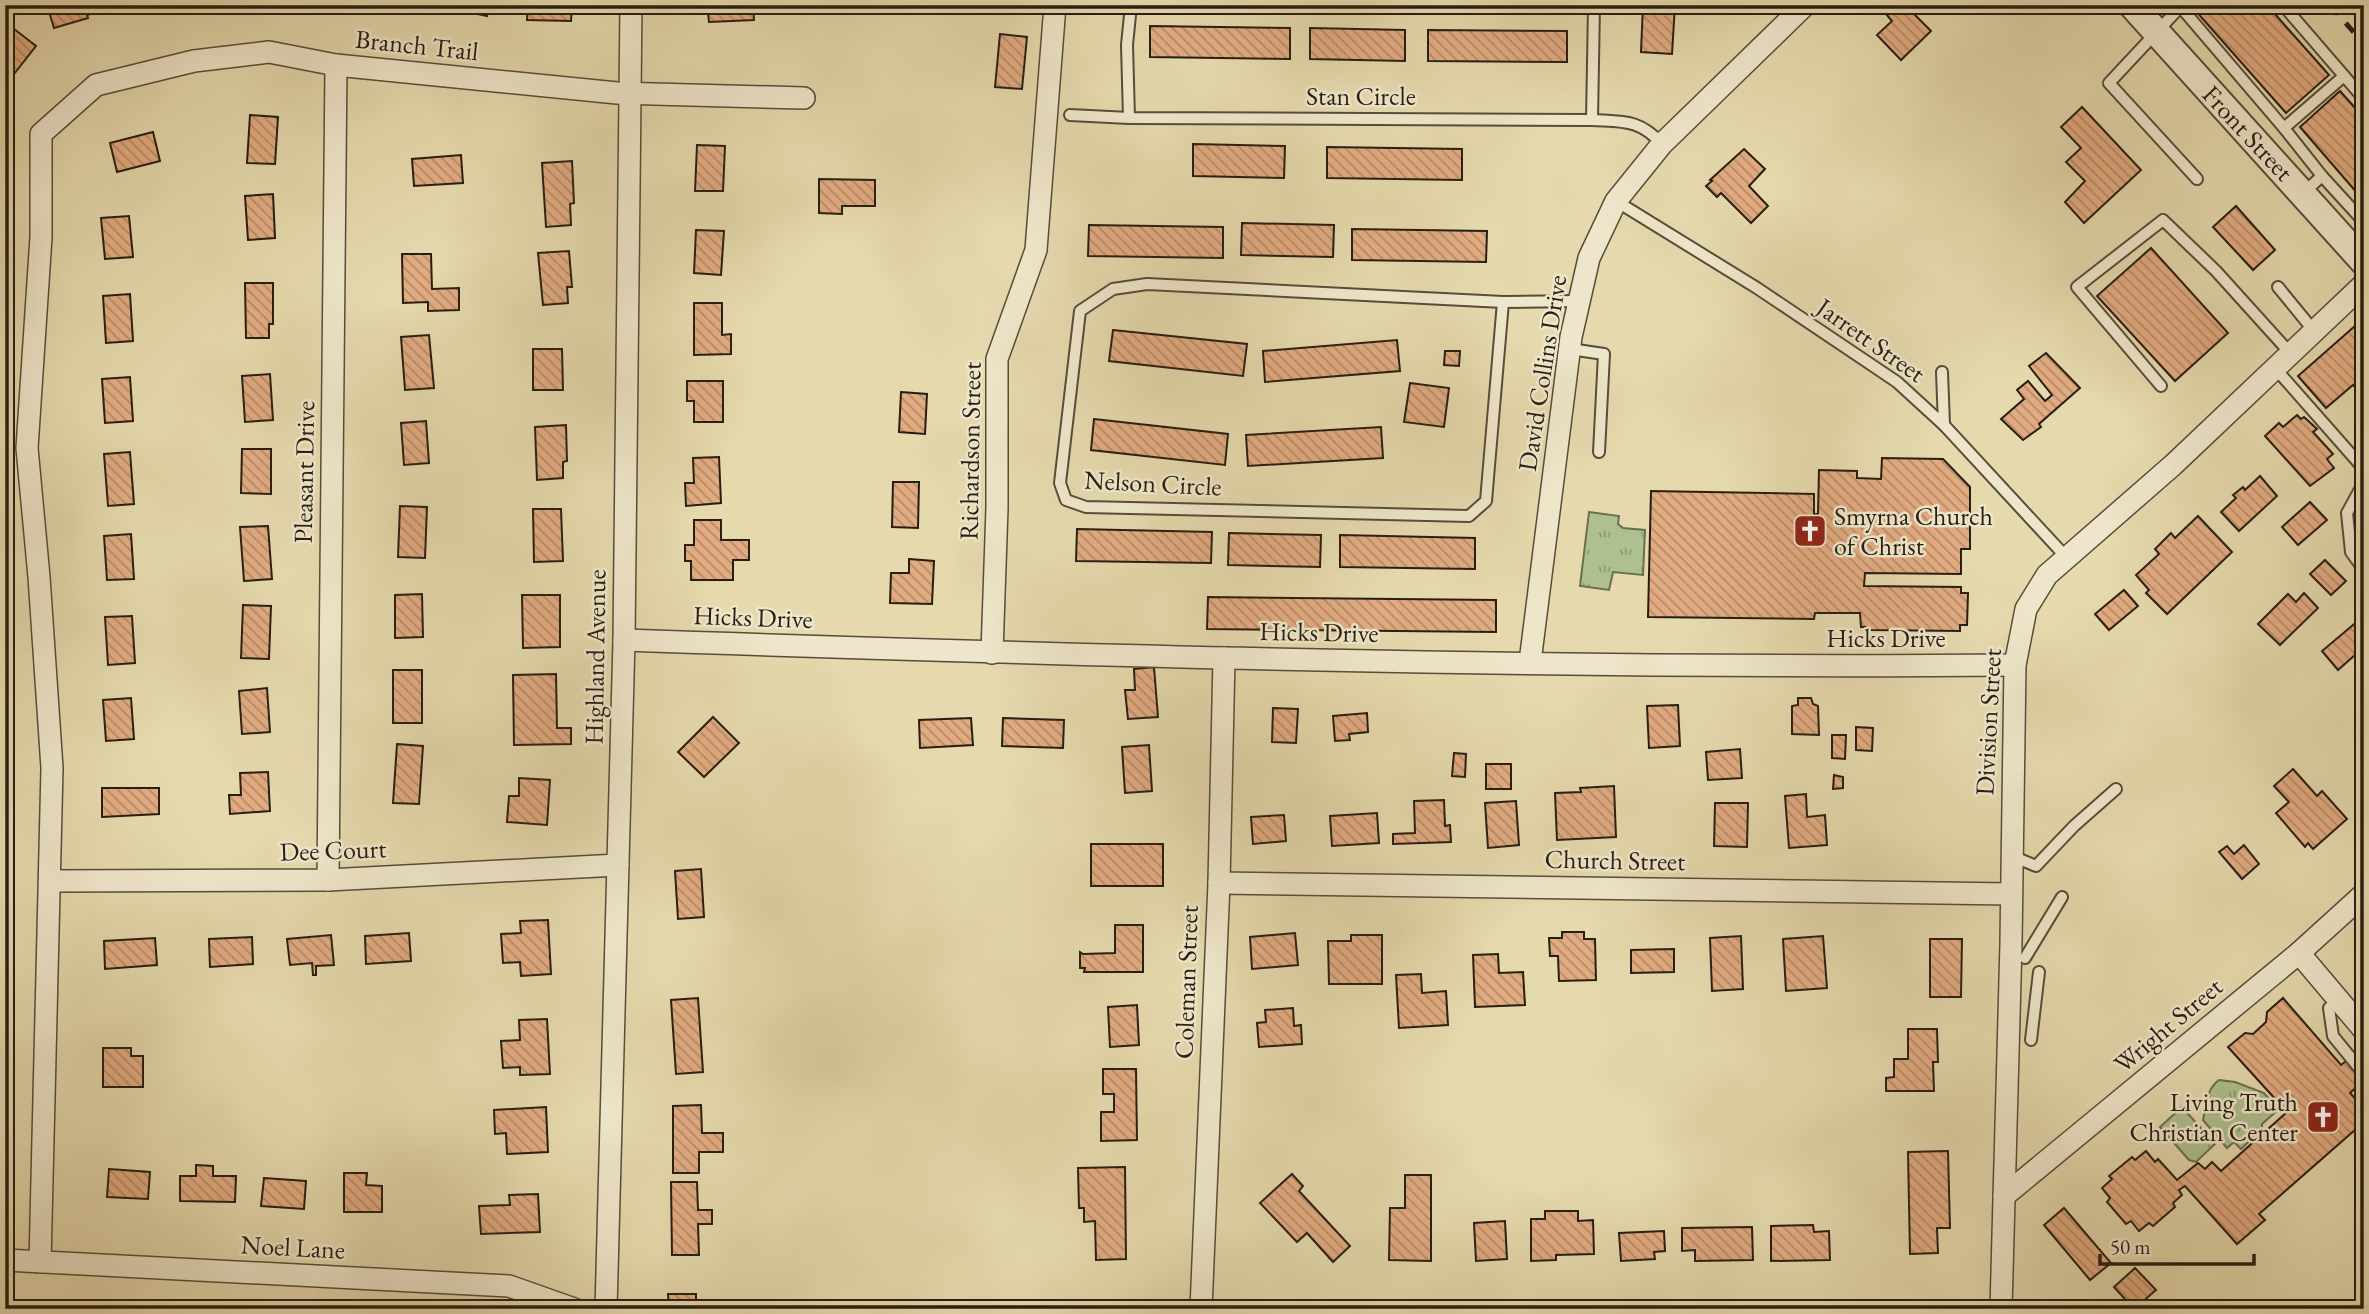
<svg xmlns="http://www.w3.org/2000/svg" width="2369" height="1314" font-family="'EB Garamond',serif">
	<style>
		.park { fill: url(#park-tufts); stroke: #6a6f50; stroke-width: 2 }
		.building { fill: url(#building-back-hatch); stroke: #271e12; stroke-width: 2 }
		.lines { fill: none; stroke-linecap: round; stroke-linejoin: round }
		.service-casing { stroke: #564d39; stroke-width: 14 }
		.minor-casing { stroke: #564d39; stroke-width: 24 }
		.tertiary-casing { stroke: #564d39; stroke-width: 30 }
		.service { stroke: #eee6ca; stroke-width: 10 }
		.minor { stroke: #eee6ca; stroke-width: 21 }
		.tertiary { stroke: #eee6ca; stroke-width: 26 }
		.rail { stroke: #271e12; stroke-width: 5; stroke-dasharray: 12 12; stroke-linecap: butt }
		.labels { text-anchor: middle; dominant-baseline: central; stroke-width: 5; stroke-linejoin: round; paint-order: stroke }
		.street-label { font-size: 26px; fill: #271e12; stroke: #eee6ca }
		.poi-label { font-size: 26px; fill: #271e12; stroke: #eee6ca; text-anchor: start }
	</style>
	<defs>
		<pattern id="park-tufts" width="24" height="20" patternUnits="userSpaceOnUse" patternTransform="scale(1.75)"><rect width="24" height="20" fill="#aec08f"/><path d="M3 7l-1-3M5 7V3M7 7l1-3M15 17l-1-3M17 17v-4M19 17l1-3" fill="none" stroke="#8e9b73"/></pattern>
		<pattern id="building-back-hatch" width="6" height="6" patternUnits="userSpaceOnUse" patternTransform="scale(1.75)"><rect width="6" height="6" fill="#e2ab81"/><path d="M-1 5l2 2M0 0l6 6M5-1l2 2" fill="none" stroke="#b78b68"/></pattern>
	</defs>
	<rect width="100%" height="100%" fill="#e5d9ad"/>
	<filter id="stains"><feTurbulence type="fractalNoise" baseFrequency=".00286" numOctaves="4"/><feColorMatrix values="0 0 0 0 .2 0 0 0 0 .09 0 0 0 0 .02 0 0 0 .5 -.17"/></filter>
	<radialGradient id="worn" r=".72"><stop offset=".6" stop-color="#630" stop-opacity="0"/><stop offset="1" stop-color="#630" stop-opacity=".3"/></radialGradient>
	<g class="park">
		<polygon points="1589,512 1619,516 1618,524 1623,528 1645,530 1643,575 1613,572 1609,590 1580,586"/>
		<path d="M2219,1080l16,2 29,11 14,17 -16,14v5l-21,20 -7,-7 -7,6 -24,-28c3,-14 3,-31 16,-40z"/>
		<polygon points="2182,1107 2215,1144 2196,1162 2189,1160 2160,1127"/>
	</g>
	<g class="building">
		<polygon points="47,5 102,5 104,10 87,15 88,18 54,28"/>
		<polygon points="436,5 489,5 487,16"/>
		<polygon points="528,5 572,5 571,21 527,20"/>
		<polygon points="707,5 753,5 754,20 709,22"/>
		<polygon points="1643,5 1675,5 1672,54 1641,52"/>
		<polygon points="2197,5 2267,5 2329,75 2286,113 2193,8"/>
		<polygon points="1895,6 1901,13 1907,7 1931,31 1901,60 1877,35 1892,21 1886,14"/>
		<polygon points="5,22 36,46 7,83 5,81"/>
		<polygon points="1150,26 1290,28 1290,59 1150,57"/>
		<polygon points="1310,28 1405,30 1405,61 1310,59"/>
		<polygon points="1428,30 1567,31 1567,62 1428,61"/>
		<polygon points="1000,34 1027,37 1022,89 995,87"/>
		<polygon points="2340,91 2364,118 2364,201 2300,127"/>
		<polygon points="2082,107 2141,170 2084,223 2065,202 2085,181 2066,162 2081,148 2061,127"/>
		<polygon points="250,115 278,117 275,164 247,163"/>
		<polygon points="153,132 160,161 117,172 110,143"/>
		<polygon points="1193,144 1285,146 1284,178 1193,176"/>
		<polygon points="697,145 725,146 723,191 695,191"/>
		<polygon points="1327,147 1462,149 1462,180 1327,178"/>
		<polygon points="1744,149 1765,169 1749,186 1768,206 1751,223 1721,193 1717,197 1706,186 1712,181 1710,180"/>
		<polygon points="461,155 463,183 414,186 412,159"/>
		<polygon points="572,161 574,203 570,204 571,225 546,227 542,163"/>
		<polygon points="819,179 875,180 875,206 842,206 842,214 819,213"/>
		<polygon points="273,194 275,238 248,240 245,196"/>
		<polygon points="2236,206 2275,250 2253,270 2213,227"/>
		<polygon points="129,216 133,257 105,259 101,218"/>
		<polygon points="1242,223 1334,225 1333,257 1241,255"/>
		<polygon points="1089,225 1223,227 1223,258 1088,256"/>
		<polygon points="1352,229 1487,231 1486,262 1352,260"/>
		<polygon points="696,230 724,231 721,275 694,273"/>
		<polygon points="2151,248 2228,333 2175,381 2097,296"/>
		<polygon points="569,251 572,287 567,287 568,303 543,305 538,253"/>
		<polygon points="402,254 431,254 432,289 459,288 459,310 428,311 428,302 403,303"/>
		<polygon points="245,283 273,283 273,324 269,324 269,338 246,338"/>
		<polygon points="130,294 133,341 106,343 103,296"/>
		<polygon points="694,303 722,303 722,335 731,334 731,354 694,355"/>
		<polygon points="2364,318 2364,397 2353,385 2326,408 2298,376"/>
		<polygon points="1113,330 1247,344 1243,376 1109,361"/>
		<polygon points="429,335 434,388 405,390 401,337"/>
		<polygon points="1397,340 1400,371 1265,382 1263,351"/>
		<polygon points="533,349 562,349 563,390 533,390"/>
		<polygon points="1445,351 1460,351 1459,366 1444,365"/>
		<polygon points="2046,353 2080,388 2039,424 2041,427 2023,440 2001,419 2024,399 2017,390 2028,381 2045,401 2052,395 2029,366"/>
		<polygon points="270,374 273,420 245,422 242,376"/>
		<polygon points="130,377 133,421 105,423 102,379"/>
		<polygon points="687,381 723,381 723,422 694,422 694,401 687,401"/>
		<polygon points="1410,383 1449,388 1444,427 1404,422"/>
		<polygon points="901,392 927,394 925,434 899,432"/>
		<polygon points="2297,415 2301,419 2304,417 2317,429 2313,432 2333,454 2327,459 2334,468 2310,486 2265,436 2279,423 2283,427"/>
		<polygon points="1094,419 1228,434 1225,465 1091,450"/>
		<polygon points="426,421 429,463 404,465 401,423"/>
		<polygon points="566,425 567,461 563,462 563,478 537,480 535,427"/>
		<polygon points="1381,427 1383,458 1248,466 1246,435"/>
		<polygon points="2364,432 2364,449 2356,440"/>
		<polygon points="242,449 271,449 271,494 241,493"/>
		<polygon points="130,452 134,504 108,506 104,454"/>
		<polygon points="719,457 721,503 686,506 685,483 694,483 693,458"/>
		<polygon points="1882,458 1943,459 1970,487 1970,549 1961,549 1961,574 1865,573 1864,586 1961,587 1961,593 1968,593 1967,625 1960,625 1960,631 1870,630 1869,627 1861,627 1860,613 1815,613 1814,619 1648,617 1651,491 1814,494 1814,514 1818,514 1819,470 1857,471 1857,478 1881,479"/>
		<polygon points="2260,476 2277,496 2239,531 2221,512 2236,498 2233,495 2243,487 2245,490"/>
		<polygon points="893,482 919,482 918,528 892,527"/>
		<polygon points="2310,502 2327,520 2298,545 2282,527"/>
		<polygon points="400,506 427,507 425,558 398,557"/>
		<polygon points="533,509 561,509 563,561 534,562"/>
		<polygon points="2198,516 2232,552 2167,614 2146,593 2149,590 2136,575 2159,554 2155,549 2171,533 2175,538"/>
		<polygon points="694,520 721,520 721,540 749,540 749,560 733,560 733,580 691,580 691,561 685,561 685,545 694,545"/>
		<polygon points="268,526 272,579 244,581 240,527"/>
		<polygon points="1077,529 1212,532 1211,563 1076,561"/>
		<polygon points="1229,533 1321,535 1320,567 1228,565"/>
		<polygon points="131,534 134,579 107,580 104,536"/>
		<polygon points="1340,535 1475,538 1475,569 1340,567"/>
		<polygon points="909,559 934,561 932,604 890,603 891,573 909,573"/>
		<polygon points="2325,560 2346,581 2331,595 2310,574"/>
		<polygon points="2124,590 2138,606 2109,630 2095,614"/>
		<polygon points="2304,593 2318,608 2280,645 2258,624 2288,594 2296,602"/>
		<polygon points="422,594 423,637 395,638 395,595"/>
		<polygon points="522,595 560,595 560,647 523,648"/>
		<polygon points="1208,597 1496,600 1496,632 1207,629"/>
		<polygon points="243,605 271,606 269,659 241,658"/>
		<polygon points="132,616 135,663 108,665 105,617"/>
		<polygon points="2359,620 2364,626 2364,647 2338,670 2322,651"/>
		<polygon points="1154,667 1158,717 1128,719 1125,690 1135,690 1134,669"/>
		<rect x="393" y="670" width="29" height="53"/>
		<polygon points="556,674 557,728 571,728 571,744 514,745 513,675"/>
		<polygon points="267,688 270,732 242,734 239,691"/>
		<polygon points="131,698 134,739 106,741 103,700"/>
		<polygon points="1798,698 1811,698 1813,704 1818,706 1819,735 1792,734 1792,706 1798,705"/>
		<polygon points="1678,705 1680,746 1649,748 1647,706"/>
		<polygon points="1273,708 1298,709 1296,743 1272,742"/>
		<polygon points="1367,713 1368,732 1349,734 1350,740 1335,741 1333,716"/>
		<polygon points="713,717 739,743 704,777 678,752"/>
		<polygon points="971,718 973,745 920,748 919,720"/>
		<polygon points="1003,718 1064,720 1063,748 1002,746"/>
		<polygon points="1856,727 1873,728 1872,751 1856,750"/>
		<polygon points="1832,735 1846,735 1845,759 1832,758"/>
		<polygon points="397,744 423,746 419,804 393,803"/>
		<polygon points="1149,745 1152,791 1125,793 1122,747"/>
		<polygon points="1740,749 1742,778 1708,780 1706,752"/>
		<polygon points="1454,753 1466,754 1465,777 1452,776"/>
		<rect x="1486" y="764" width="25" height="25"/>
		<polygon points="2293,769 2317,796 2322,791 2347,819 2313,849 2308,843 2305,847 2276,813 2289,802 2274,786"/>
		<polygon points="268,772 270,811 230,814 229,795 241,795 240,773"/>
		<polygon points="1834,775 1843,777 1843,788 1833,789"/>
		<polygon points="519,778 550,780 547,825 507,822 509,796 519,796"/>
		<polygon points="1614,786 1616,837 1557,840 1555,793 1581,792 1580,788"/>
		<polygon points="102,788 159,788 159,814 102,817"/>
		<polygon points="1806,794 1807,817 1825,815 1827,845 1789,848 1785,796"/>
		<polygon points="1444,800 1445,826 1450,825 1451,842 1393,844 1393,834 1415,833 1414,801"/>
		<polygon points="1516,801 1519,845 1488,848 1485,803"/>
		<polygon points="1715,803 1748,803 1747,847 1714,846"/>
		<polygon points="1377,813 1379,843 1332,846 1330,816"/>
		<polygon points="1284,815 1286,841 1253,844 1251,817"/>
		<rect x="1091" y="844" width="72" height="42"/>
		<polygon points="2244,845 2259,864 2242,879 2219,852 2227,846 2234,854"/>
		<polygon points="701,869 704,917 678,919 675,871"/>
		<polygon points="548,920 551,974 521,976 520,962 503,963 501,934 521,933 520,921"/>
		<polygon points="1115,925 1143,925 1143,972 1084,972 1085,968 1080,968 1080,952 1083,954 1115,953"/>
		<polygon points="1562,932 1584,932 1584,939 1595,939 1596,980 1559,981 1558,956 1550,956 1549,938 1562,938"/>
		<polygon points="409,933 411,961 366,964 365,936"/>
		<polygon points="1295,933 1298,965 1252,969 1250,937"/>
		<polygon points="331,935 334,965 316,966 316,975 313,975 312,963 290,965 287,939"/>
		<polygon points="1351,935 1382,935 1382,984 1329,984 1328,941 1351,941"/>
		<polygon points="1741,936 1743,989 1712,991 1710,938"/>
		<polygon points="1823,936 1827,988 1786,991 1783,939"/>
		<polygon points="252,937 253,964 210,967 209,939"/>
		<polygon points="155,938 157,965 105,969 104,941"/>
		<polygon points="1930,939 1962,939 1961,997 1930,997"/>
		<polygon points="1674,949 1674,972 1631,973 1631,950"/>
		<polygon points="1498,954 1499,973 1523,972 1525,1005 1475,1007 1473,955"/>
		<polygon points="1421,974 1422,993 1446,991 1448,1025 1399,1028 1396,975"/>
		<polygon points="698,998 703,1072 676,1074 671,1000"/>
		<polygon points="2283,998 2341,1065 2350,1058 2364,1073 2364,1080 2350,1093 2364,1108 2364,1122 2259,1214 2265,1220 2237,1244 2185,1186 2179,1190 2182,1195 2173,1203 2175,1207 2153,1226 2149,1223 2139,1231 2131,1221 2126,1224 2107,1202 2110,1198 2102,1188 2112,1179 2109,1176 2132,1157 2135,1160 2146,1151 2155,1162 2158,1159 2177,1180 2198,1163 2205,1169 2212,1162 2221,1171 2287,1112 2228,1047 2245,1033 2253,1034 2266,1022 2267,1012"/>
		<polygon points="1137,1005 1139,1045 1110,1047 1108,1007"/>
		<polygon points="1293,1008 1294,1026 1301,1025 1302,1044 1259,1047 1257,1023 1266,1022 1265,1010"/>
		<polygon points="547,1019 550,1074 520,1075 520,1067 503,1068 501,1041 520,1040 519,1020"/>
		<polygon points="1908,1029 1937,1029 1938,1062 1933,1062 1934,1091 1886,1091 1886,1078 1894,1077 1894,1059 1908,1059"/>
		<polygon points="103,1048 131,1048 131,1056 143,1056 143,1087 103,1087"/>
		<polygon points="1103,1069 1136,1069 1137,1140 1101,1141 1101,1112 1114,1112 1114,1094 1103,1094"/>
		<polygon points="701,1105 702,1133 723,1133 723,1152 699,1152 699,1173 673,1173 673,1106"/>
		<polygon points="546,1107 548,1152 507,1154 506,1133 495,1134 494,1110"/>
		<polygon points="1948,1151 1950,1228 1937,1228 1938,1253 1910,1254 1908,1152"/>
		<polygon points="196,1165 213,1166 213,1176 236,1176 235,1202 180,1201 180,1176 196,1176"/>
		<polygon points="1125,1167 1126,1259 1096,1260 1095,1221 1084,1222 1084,1208 1079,1208 1078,1168"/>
		<polygon points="109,1169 150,1172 148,1199 107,1197"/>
		<polygon points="344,1173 367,1173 366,1185 382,1186 382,1212 344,1212"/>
		<polygon points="1292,1174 1303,1186 1299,1191 1350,1246 1333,1262 1307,1233 1297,1242 1260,1203"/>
		<polygon points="1405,1175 1431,1175 1431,1261 1389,1260 1390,1208 1405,1208"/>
		<polygon points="264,1178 306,1181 304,1209 261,1206"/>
		<polygon points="671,1182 697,1182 698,1210 712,1210 712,1224 698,1224 699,1255 672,1255"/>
		<polygon points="538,1194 540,1232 481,1234 479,1206 510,1205 509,1195"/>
		<polygon points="2064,1208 2111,1263 2090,1280 2044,1225"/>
		<polygon points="1545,1211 1578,1211 1578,1221 1593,1220 1594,1254 1556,1255 1556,1260 1531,1261 1531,1219 1545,1219"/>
		<polygon points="1505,1221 1507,1259 1476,1261 1474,1223"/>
		<polygon points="1813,1225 1814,1232 1829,1231 1830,1260 1771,1261 1771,1226"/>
		<polygon points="1752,1227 1753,1260 1695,1261 1695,1250 1682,1251 1682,1228"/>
		<polygon points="1664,1231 1665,1251 1654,1252 1655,1259 1621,1261 1619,1233"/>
		<polygon points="2135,1268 2156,1290 2134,1309 2114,1287"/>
		<polygon points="668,1294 696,1294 696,1309 669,1309"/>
	</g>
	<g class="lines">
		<defs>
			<g id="service">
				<polyline points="2179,5 2284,128"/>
				<polyline points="2182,5 2109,83 2197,179"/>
				<polyline points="2283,5 2364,99"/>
				<polyline points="1070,115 1129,118 1592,120 1594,5"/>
				<polyline points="1129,118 1127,45 1131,5"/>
				<path d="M1592,120c32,2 47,-1 70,24"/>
				<polyline points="2322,176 2284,128 2344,76"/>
				<polyline points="2303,193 2322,176 2364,222"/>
				<polyline points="1616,201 1757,288 1897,382 1944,425 2066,557"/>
				<polyline points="2278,287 2314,331"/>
				<polyline points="1503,302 1147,284 1113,289 1080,311 1060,483 1066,500 1086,507 1469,516 1486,501 1503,302 1579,301"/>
				<polyline points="1570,349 1604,354 1599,452"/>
				<polyline points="2275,368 2364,469"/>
				<polyline points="1942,372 1944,425"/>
				<polyline points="2161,386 2077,287 2163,220 2216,271 2291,354"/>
				<polyline points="2364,482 2347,513 2351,552 2364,570"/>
				<polyline points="2012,856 2036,866 2074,826 2116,789"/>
				<polyline points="2025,958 2062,897"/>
				<polyline points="2339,1000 2329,1008 2333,1036 2364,1074"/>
				<polyline points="2031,1040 2039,972"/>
			</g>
			<g id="minor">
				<path d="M624,640c463,16 927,29 1391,25"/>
				<polyline points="992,653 997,508 997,359 1036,250 1055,5"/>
				<polyline points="1530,662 1571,337 1589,258 1616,201 1662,144 1805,5"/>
				<polyline points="328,880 336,65"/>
				<polyline points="50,881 328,880 618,865"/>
				<polyline points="1219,883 2011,894"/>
				<polyline points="2299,953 2364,1030"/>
				<polyline points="2004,1196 2299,953 2364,894"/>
				<polyline points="5,1260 509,1286 574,1309"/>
				<polyline points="40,1262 52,768 39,577 27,448 41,237 41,134 96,85 194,61 269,52 336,65 617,93 804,98"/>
				<polyline points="606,1309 624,640 631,5"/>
				<polyline points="1201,1309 1219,883 1224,658"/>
				<polyline points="2001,1309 2011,943 2015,665 2026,609 2047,575 2173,465 2364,284"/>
			</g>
			<polyline id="tertiary" points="2132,5 2364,262"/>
		</defs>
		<use href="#service" class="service-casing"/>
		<use href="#minor" class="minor-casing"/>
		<use href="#tertiary" class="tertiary-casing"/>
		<use href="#service" class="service"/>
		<use href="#minor" class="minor"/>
		<use href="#tertiary" class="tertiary"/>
		<polyline class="rail" points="2330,5 2364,44"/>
	</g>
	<defs>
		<symbol id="church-square" viewBox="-11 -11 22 22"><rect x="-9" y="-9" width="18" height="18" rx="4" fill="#8f2418" stroke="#eee6ca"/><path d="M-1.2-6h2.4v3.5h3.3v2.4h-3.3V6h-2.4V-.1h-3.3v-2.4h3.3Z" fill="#fff"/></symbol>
	</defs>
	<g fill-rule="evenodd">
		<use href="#church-square" x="1791" y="512" width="38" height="38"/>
		<use href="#church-square" x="2304" y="1098" width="38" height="38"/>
	</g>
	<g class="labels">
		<g class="street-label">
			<text transform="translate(417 45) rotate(6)">Branch Trail</text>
			<text x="1361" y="96">Stan Circle</text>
			<text transform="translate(2248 133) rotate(47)">Front Street</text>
			<text transform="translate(1871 340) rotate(35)">Jarrett Street</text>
			<text transform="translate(1542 373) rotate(-81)">David Collins Drive</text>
			<text transform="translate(970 451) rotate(-89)">Richardson Street</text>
			<text transform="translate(304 472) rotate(-89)">Pleasant Drive</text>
			<text transform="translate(1153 483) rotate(3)">Nelson Circle</text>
			<text transform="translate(753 617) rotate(2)">Hicks Drive</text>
			<text transform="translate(1319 632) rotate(1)">Hicks Drive</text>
			<text x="1886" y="638">Hicks Drive</text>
			<text transform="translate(595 657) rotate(-89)">Highland Avenue</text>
			<text transform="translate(1988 722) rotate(-87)">Division Street</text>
			<text transform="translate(333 850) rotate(-2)">Dee Court</text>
			<text transform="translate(1615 860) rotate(1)">Church Street</text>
			<text transform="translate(1186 982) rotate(-88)">Coleman Street</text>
			<text transform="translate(2168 1025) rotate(-40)">Wright Street</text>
			<text transform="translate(293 1247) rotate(3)">Noel Lane</text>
		</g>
		<g class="poi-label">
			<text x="1834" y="516">Smyrna Church<tspan x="1834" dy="30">of Christ</tspan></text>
			<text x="2298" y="1102" text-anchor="end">Living Truth<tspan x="2298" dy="30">Christian Center</tspan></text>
		</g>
	</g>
	<rect width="2369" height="1314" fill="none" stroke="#e5d9ad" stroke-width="28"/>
	<rect x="7" y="7" width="2355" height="1300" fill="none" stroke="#271e12" stroke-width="3.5"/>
	<rect x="14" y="14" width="2341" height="1286" fill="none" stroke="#271e12" stroke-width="2"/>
	<path d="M2100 1254v10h154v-10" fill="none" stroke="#271e12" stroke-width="3.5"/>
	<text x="2110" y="1254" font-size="21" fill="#271e12" stroke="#eee6ca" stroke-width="5" paint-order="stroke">50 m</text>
	<rect width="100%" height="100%" filter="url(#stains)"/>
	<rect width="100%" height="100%" fill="url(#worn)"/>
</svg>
